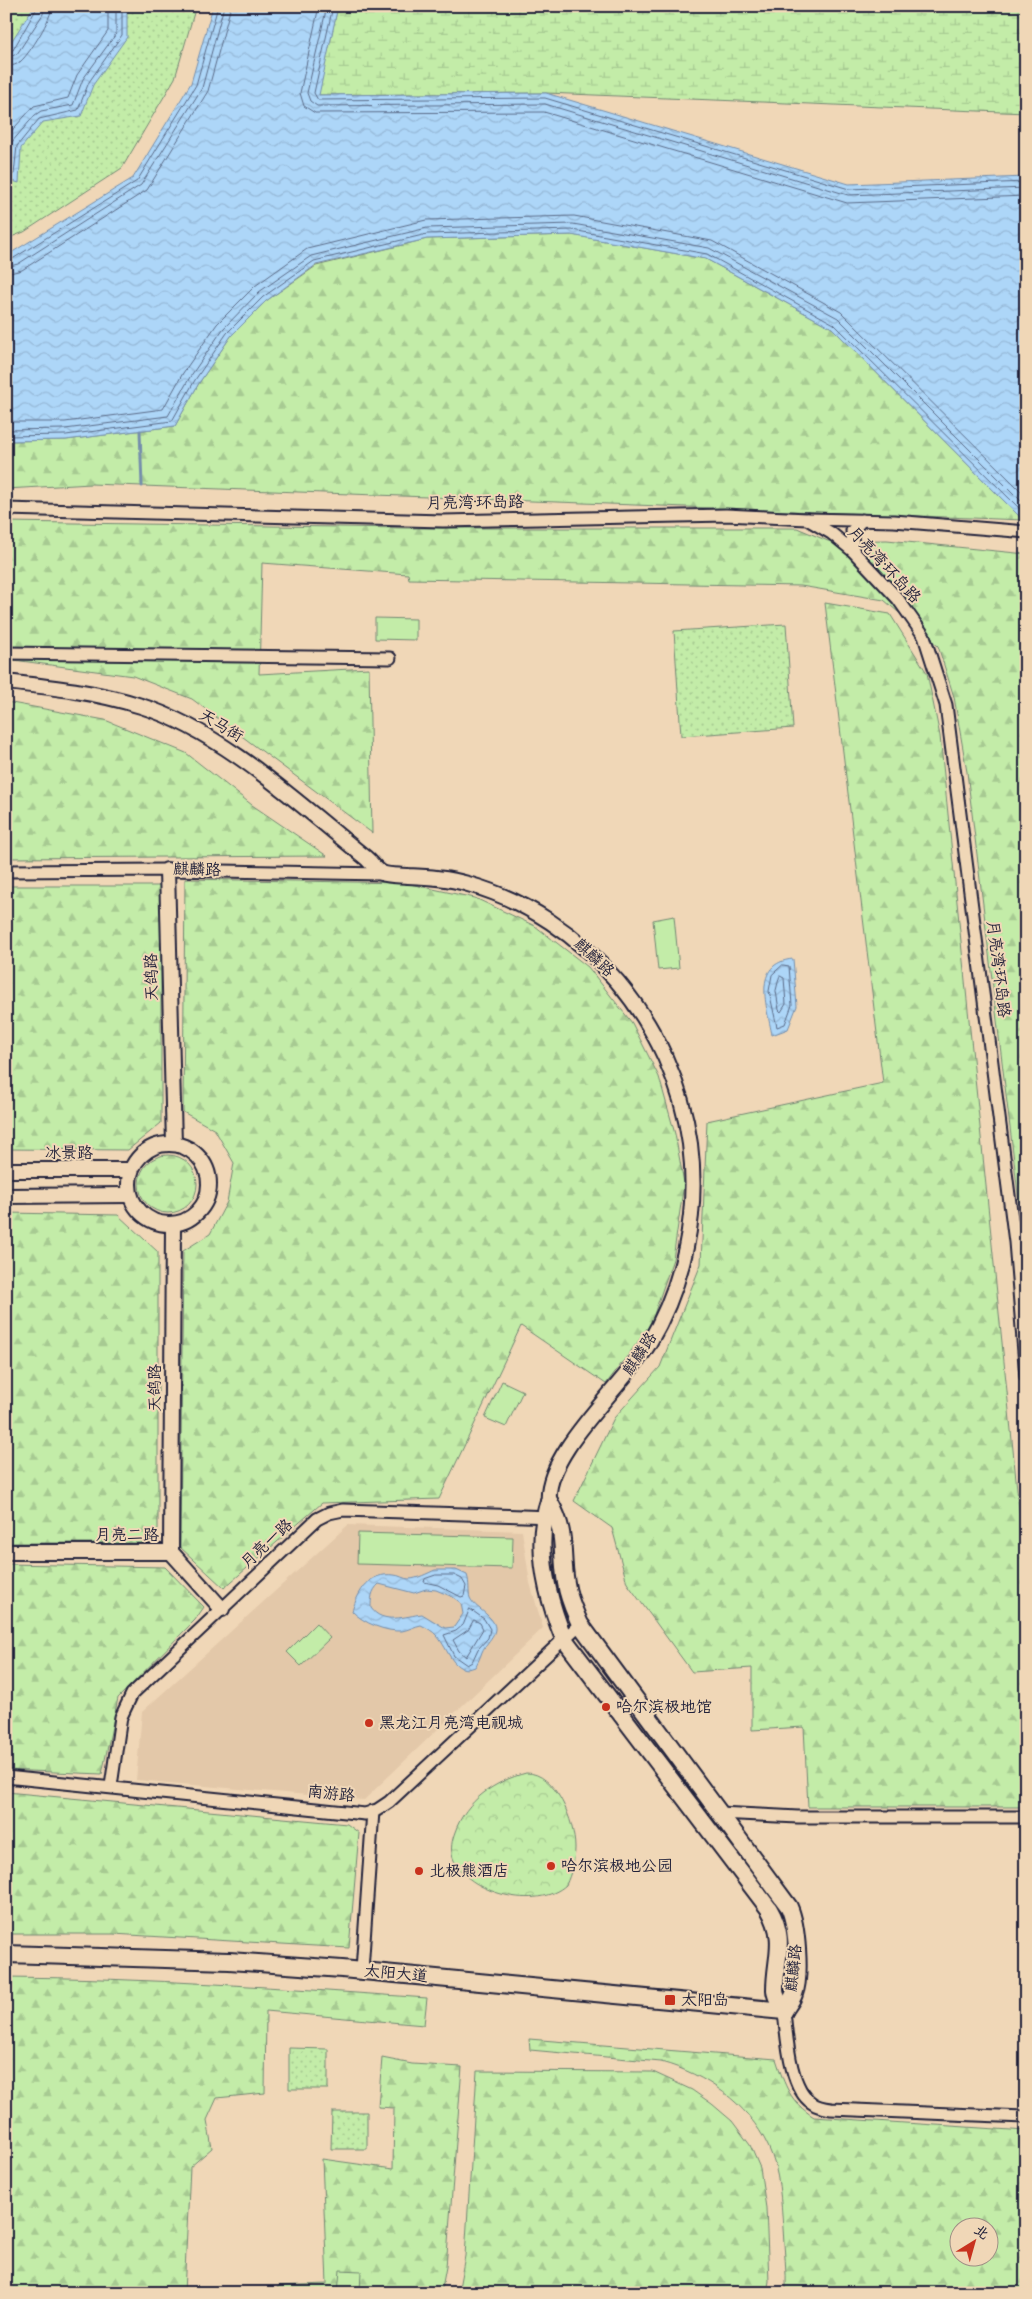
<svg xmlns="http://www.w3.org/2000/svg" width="1032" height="2299" font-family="'Balsamiq Sans','LXGW WenKai TC',sans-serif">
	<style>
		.built { fill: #e3c8a9 }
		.grass { fill: url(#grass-dots); stroke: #728772 }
		.forest { fill: url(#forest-firs); stroke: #728772; fill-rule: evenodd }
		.wetland { fill: url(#wetland-marsh); stroke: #728772 }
		.park { fill: url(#park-crowns); stroke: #728772 }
		.garden { fill: #c3eca8; stroke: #728772 }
		.water { fill: url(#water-waves); stroke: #758eac; fill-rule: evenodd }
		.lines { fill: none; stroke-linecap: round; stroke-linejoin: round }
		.shore { stroke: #5a6a87; stroke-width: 1 }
		.stream { stroke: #758eac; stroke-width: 3 }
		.minor-casing { stroke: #22223b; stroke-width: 15 }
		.tertiary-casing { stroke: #22223b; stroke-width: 18 }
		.secondary-casing { stroke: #22223b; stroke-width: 20 }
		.minor { stroke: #f0d7b7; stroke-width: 11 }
		.tertiary { stroke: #f0d7b7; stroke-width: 14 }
		.secondary { stroke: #f0d7b7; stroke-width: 16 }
		.poi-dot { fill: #c8321e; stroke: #f0d7b7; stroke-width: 2 }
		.labels { text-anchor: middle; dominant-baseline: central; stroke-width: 4; stroke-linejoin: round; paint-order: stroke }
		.street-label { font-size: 16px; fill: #22223b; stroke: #f0d7b7 }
		.poi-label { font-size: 16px; fill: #22223b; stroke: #f0d7b7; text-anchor: start }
	</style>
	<defs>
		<pattern id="grass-dots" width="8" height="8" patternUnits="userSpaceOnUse" patternTransform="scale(1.25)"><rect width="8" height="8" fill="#c3eca8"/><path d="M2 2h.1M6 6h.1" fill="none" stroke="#a7ca92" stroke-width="1.8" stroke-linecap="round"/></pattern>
		<pattern id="forest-firs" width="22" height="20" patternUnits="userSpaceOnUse" patternTransform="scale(1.25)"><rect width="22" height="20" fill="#c3eca8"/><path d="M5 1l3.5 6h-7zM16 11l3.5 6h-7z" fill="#a7ca92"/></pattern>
		<pattern id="wetland-marsh" width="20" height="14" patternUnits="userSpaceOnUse" patternTransform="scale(1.25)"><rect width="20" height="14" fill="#c3eca8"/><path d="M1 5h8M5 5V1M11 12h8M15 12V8" fill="none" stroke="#a7ca92"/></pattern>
		<pattern id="park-crowns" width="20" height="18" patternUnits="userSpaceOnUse" patternTransform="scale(1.25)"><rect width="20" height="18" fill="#c3eca8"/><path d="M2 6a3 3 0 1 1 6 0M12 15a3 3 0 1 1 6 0" fill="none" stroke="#a7ca92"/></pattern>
		<pattern id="water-waves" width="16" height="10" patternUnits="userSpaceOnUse" patternTransform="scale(1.25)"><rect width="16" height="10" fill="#add6f8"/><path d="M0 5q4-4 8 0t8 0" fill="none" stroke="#95b7d6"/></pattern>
	</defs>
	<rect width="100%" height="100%" fill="#f0d7b7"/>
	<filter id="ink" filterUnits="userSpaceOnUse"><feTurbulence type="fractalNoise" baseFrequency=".02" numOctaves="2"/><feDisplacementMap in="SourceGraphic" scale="10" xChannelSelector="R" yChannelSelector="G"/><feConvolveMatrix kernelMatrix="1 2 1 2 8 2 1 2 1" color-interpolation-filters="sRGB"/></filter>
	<g filter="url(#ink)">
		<polygon class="built" points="348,1525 522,1531 530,1583 543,1628 364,1800 136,1780 142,1712"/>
		<g class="grass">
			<polygon points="6,6 196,6 175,78 122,168 24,232 6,239"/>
			<polygon points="786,624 793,728 681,736 674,631"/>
			<polygon points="289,2048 328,2049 328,2089 289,2089"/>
			<polygon points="332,2112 367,2112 367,2149 331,2149"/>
		</g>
		<g class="forest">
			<polygon points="572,235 706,259 832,328 1023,520 91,484 6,489 6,441 66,440 175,426 199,383 231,336 266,301 316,266 427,239"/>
			<polygon points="6,522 406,528 797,528 828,541 887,540 1026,554 1026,1260 967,772 954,697 938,646 884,600 801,586 409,579 408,574 262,563 259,674 369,668 372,833 192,699 133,676 6,659"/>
			<polygon points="825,603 890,614 927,673 940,736 1026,1577 1026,1807 808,1807 804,1727 752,1730 752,1668 692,1672 627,1583 612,1528 574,1501 614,1418 660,1367 701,1264 707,1121 883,1083"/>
			<polygon points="6,702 105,720 186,753 252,805 327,856 6,858"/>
			<polygon points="185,879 405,883 475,898 535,926 588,967 632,1023 659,1077 675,1134 684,1183 673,1259 650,1326 606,1384 521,1326 439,1499 322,1503 224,1588 180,1547 183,1251 210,1234 227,1202 234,1163 215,1130 183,1112"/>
			<polygon points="6,886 161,886 161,1123 128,1150 6,1149"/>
			<circle cx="168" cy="1184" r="29"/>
			<polygon points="6,1213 118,1215 158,1252 158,1530 148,1530 148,1543 6,1543"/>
			<polygon points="6,1564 165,1567 204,1607 195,1620 118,1698 102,1774 6,1770"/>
			<polygon points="6,1792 347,1824 359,1833 349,1948 113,1934 6,1934"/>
			<path d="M6,1977c141,1 281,11 421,21l-3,27 -158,-14 -1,82 -48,5 -10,22 5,28 -22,19 -6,126h-178z"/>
			<path d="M529,2039l247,20c9,27 14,43 38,58l212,14v162h-240c1,-22 -2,-43 -3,-65 -2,-26 -3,-57 -15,-82 -20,-43 -63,-72 -107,-84l-131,-12zM960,2226h30v30h-30z"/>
			<polygon points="382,2058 412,2064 462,2067 446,2267 441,2293 277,2293 278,2286 327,2284 322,2159 393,2169 394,2108 378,2107"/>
			<polygon points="477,2071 653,2072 692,2090 712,2104 732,2121 750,2145 760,2168 766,2208 769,2281 767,2293 458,2293 465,2256"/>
		</g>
		<polygon class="wetland" points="338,6 1026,6 1026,113 546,93 318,95"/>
		<path class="park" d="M526,1773c30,-1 49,50 49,75 0,12 -4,26 -9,37 -28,26 -99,9 -113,-27 -3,-9 -1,-18 2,-26 11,-32 40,-51 71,-59z"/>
		<g class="garden">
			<polygon points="375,618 416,619 416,640 375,639"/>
			<polygon points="674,916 679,968 658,970 653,920"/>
			<polygon points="502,1381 523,1391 506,1427 485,1418"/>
			<polygon points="358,1533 513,1537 512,1568 357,1564"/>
			<polygon points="316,1623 330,1638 301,1666 287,1652"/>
			<polygon points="340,2270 361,2271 360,2293 338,2293"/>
		</g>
		<g class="water">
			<polygon points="34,6 127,6 127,37 93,85 81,116 43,122 21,148 19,183 6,179 6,50"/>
			<polygon points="213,6 338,6 319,95 546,93 849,184 1026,177 1026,548 1023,520 832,328 706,259 571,235 427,239 316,265 266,301 231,336 199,383 175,426 66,440 6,441 6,256 133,178 191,83"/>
			<path d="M793,959l4,47 -9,23 -16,6c-5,-28 -21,-72 21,-76z"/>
			<path d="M435,1570h21l11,5c3,9 1,17 3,23 4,8 11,11 17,17 18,16 1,23 -5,37 -2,6 -4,10 -7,15 -22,9 -26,-18 -38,-31 -4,-5 -10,-8 -16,-11 -6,1 -13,5 -19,6 -16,1 -39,-8 -50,-20 7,-21 17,-39 42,-36 5,0 10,4 15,4 8,0 19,-6 26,-9zM379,1584l35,9 12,-4 10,1 17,7 8,6 2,11 -9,13 -9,1 -23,-14c-16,2 -39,11 -51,-6 0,-9 0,-17 8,-24z"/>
		</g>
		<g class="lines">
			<g class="shore">
				<polyline points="319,6 300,93 304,106 315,113 544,112 847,203 1026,196"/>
				<polyline points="327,6 307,93 310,101 317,106 545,104 848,195 1026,188"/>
				<polyline points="333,6 314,93 318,100 545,98 849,189 1026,182"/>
				<polyline points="6,52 13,50 38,6"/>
				<polyline points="6,58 17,54 43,14 44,6"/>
				<path d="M6,66c6,0 11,-1 15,-5 9,-8 31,-43 31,-55"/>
				<polyline points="6,137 34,106 68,98 77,75 108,31 108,6"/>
				<polyline points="6,169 9,166 11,143 35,115 41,111 73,105 83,79 116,34 116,6"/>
				<polyline points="6,175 14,174 17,146 39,119 78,110 89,82 122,35 122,6"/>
				<polyline points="6,261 14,258 137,181 196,85 218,6"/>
				<polyline points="6,267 18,264 141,185 202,88 224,6"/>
				<polyline points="6,274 22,270 147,190 208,91 231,6"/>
				<polyline points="6,422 65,422 163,409 183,373 217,324 255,286 307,249 426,220 574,216 712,241 841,312 1026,496"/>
				<polyline points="6,430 65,429 168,416 190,377 223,329 259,292 311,256 427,228 573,224 709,248 838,318 1026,506"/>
				<polyline points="6,436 66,435 172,421 195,380 227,333 263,297 314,261 427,234 572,230 707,254 834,324 1026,515"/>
				<polygon points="783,965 789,966 792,1005 785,1024 777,1027 769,991 772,975"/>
				<polygon points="780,976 784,978 786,1004 781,1012 779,1010 776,991"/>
				<polygon points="436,1575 454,1575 462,1579 466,1586 464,1596 461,1597 438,1585 424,1582 425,1579"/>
				<polygon points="470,1609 484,1619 490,1629 488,1638 478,1649 472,1662 467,1665 454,1656 444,1635 456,1631 463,1625"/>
				<polygon points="474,1620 480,1623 483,1629 466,1657 459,1651 453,1640 468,1630"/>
			</g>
			<polyline class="stream" points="140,431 142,486"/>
			<defs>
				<g id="minor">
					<polyline points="6,509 443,521 726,515 807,519 831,533 853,551 898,599 924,636 946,705 1015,1242 1026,1377"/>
					<polyline points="808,519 894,521 1026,532"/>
					<polyline points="853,551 852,531 862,520"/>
					<polyline points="6,653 390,658"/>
					<polyline points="6,871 167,870 382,874"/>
					<polyline points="6,1777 365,1814 377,1810 389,1802 580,1624"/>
					<polyline points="111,1786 121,1717 132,1694 317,1519 329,1513 343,1510 551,1517"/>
					<polyline points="719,1813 798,1817 1026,1817"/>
					<polyline points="362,1970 373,1811"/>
					<path d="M784,2011c3,26 5,77 28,92 5,4 12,5 19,6l195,8"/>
				</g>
				<g id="tertiary">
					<path d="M6,682c45,5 91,10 135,24 81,25 159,99 225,152 5,4 10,12 16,15 6,3 19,2 26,3 20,1 40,2 60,8 118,33 206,140 222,260 9,70 -6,140 -42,201 -24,40 -104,109 -99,156"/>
					<polyline points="167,870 174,1144"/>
					<circle cx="169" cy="1184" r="40"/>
					<polyline points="6,1170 131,1170"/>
					<polyline points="6,1196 130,1195"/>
					<polyline points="6,1552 171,1552 222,1609"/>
					<polyline points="171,1552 173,1225"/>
				</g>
				<g id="secondary">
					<path d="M549,1501c19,34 11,48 17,82 2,15 8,27 14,41l209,283c8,18 12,69 5,87 -2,6 -7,12 -10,17"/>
					<path d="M549,1501c-15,44 -2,96 15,138l205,270c18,31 6,49 6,81 0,7 6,15 9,21"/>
					<polyline points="6,1954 229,1961 342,1969 784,2011"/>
				</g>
			</defs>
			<use href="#minor" class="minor-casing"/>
			<use href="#tertiary" class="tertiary-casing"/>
			<use href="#secondary" class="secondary-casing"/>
			<use href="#minor" class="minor"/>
			<use href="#tertiary" class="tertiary"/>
			<use href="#secondary" class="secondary"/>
		</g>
	</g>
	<g class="poi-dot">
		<circle cx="606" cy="1707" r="5"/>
		<circle cx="369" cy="1723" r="5"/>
		<circle cx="551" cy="1866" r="5"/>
		<circle cx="419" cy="1871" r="5"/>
		<rect x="664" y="1994" width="12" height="12" rx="2.5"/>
	</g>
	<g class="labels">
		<g class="street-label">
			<text transform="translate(475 503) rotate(-1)">月亮湾·环岛路</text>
			<text transform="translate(884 565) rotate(47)">月亮湾·环岛路</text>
			<text transform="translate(221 726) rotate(31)">天马街</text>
			<text transform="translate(197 870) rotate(1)">麒麟路</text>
			<text transform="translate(594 958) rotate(43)">麒麟路</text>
			<text transform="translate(998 969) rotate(83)">月亮湾·环岛路</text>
			<text transform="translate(152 977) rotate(-91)">天鸽路</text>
			<text x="69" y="1153">冰景路</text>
			<text transform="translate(640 1354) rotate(-57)">麒麟路</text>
			<text transform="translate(155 1388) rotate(-90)">天鸽路</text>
			<text x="127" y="1535">月亮二路</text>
			<text transform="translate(267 1544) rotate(-43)">月亮一路</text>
			<text transform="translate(331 1794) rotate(6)">南游路</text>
			<text transform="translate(794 1968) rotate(-84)">麒麟路</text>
			<text transform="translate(396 1974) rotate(5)">太阳大道</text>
		</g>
		<g class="poi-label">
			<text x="616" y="1707">哈尔滨极地馆</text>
			<text x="379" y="1723">黑龙江月亮湾电视城</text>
			<text x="561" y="1866">哈尔滨极地公园</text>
			<text x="429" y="1871">北极熊酒店</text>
			<text x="681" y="2000">太阳岛</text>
		</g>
	</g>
	<rect width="1032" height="2299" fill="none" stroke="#f0d7b7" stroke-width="25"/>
	<rect x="12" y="12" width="1007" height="2274" fill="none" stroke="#22223b" stroke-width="2" filter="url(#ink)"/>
	<g transform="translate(974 2242) rotate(37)"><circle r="24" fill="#f0d7b7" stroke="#9e8f85"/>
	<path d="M0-4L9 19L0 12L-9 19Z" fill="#c8321e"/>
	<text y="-8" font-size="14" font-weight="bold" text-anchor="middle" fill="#22223b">北</text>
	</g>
</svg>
